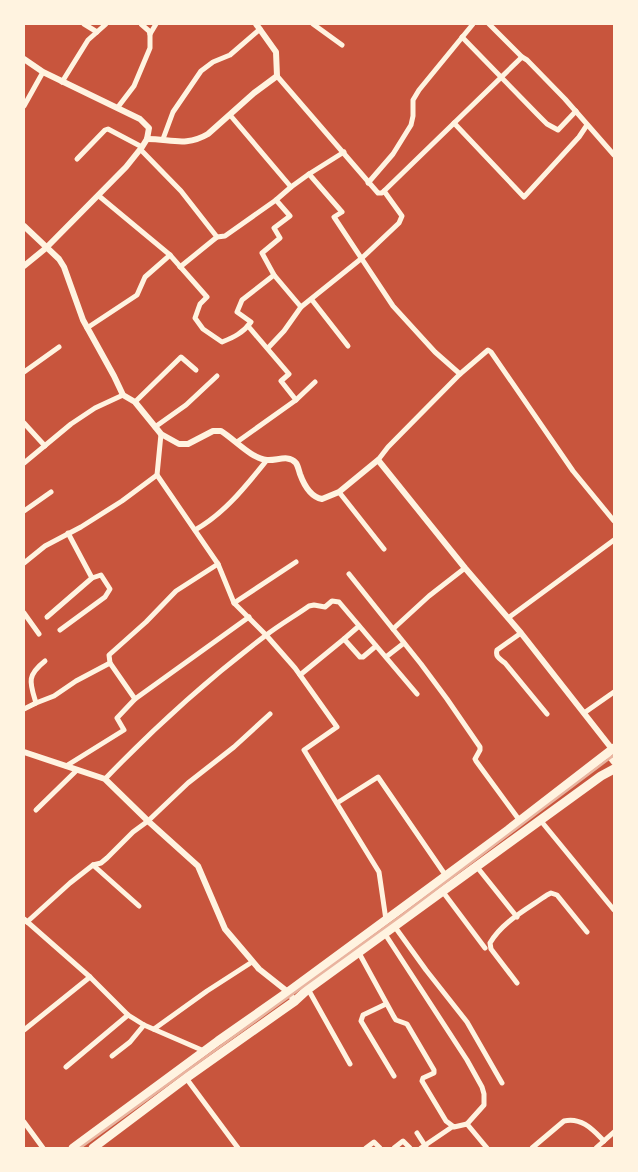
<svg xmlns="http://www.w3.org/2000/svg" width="638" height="1172" font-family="'Alegreya Sans',sans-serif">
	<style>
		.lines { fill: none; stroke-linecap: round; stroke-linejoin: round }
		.minor { stroke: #fff3e0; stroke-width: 5 }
		.tertiary { stroke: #fff3e0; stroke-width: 6 }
		.trunk { stroke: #fff3e0; stroke-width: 9 }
		.rail { stroke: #e9b49f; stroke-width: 2.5 }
	</style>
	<rect width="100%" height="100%" fill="#c8553d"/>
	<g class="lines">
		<g class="minor">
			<polyline points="84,24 97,32"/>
			<polyline points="313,24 342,45"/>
			<polyline points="489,24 522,57"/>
			<polyline points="150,34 156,24"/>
			<polyline points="462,37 537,114 547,124 558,130 576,111"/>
			<polyline points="277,76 378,193 382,193 522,57 527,60 565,99 614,155"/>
			<polyline points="62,82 88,40 106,24"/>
			<polyline points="24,106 43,72"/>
			<polyline points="118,107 134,86 150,48 150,34 149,31 141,24"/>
			<polyline points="230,115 291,187 309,174 344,152"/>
			<polyline points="454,123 524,197 579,137 587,125"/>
			<polyline points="163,139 173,112 201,71 213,62 230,55 260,29"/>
			<polyline points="141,150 181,191 217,237 225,236 276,200 291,187"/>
			<polyline points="77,159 105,130 108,129 142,147"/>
			<polyline points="309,174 342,212 334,217 393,306 435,352 460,374"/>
			<polyline points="368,183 393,154 411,125 413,116 413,100 419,90 473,24"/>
			<path d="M99,196l71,59 37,42 -7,7 -5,14 8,11 19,13c12,-5 21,-9 29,-20l-14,-10 5,-12 32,-25 27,32"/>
			<polyline points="180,267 217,237"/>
			<polyline points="274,275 262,253 280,238 274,228 290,216 276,200"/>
			<polyline points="312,300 348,346"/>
			<polyline points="248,326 289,374 281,381 296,400"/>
			<polyline points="87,328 137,295 145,277 170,255"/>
			<polyline points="268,348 284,331 301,307 362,258 399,223 402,216 384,191"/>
			<polyline points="24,372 59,347"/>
			<polyline points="135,402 181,357 196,370"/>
			<polyline points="24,423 45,446"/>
			<polyline points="155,427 186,405 217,376"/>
			<polyline points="161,434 157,475 218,564 234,603 266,635 295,668 337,727 304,750 379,872 386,920"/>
			<polyline points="237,442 296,400 315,382"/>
			<polyline points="378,460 388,447 460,374 488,350 491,352 573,471 614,521"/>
			<polyline points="24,463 71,424 95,408 123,395"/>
			<polyline points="339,492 384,549"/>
			<polyline points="24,511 51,492"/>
			<path d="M195,530c30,-17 50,-43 72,-70"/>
			<polyline points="24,563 45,546 81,527 122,501 157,475"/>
			<polyline points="349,574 421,664 447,699 480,747 480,750 475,759 476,761 520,821"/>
			<polyline points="234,603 296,562"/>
			<polyline points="24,613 39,634"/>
			<polyline points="47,617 92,578"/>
			<polyline points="508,618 614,540"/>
			<polyline points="393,629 429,596 465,568"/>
			<polyline points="60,630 105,597 110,589 101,575 92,578 68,533"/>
			<path d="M521,633l-24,17c-2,7 3,9 8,13l42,51"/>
			<polyline points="344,639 359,626"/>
			<polyline points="386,657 404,643"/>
			<polyline points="300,675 344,639 360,657 363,657 376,646"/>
			<polyline points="135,699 110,663 109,655 146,622 176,591 218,564"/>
			<polyline points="36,703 54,696 76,681 110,663"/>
			<path d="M24,709l12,-6c-6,-20 -10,-27 9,-42"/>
			<polyline points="584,713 614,692"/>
			<polyline points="606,753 614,763"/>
			<polyline points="66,766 124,730 117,718 135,699 249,617"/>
			<path d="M105,779c50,-52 103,-100 160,-143 14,-11 30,-20 44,-30l5,-1 11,2 7,-6 7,1 78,92"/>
			<polyline points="337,803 378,777 446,876"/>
			<polyline points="36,810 77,770"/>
			<polyline points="541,821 614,910"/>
			<polyline points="93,865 139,906"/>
			<polyline points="477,867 517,917"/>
			<polyline points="443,892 485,948"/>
			<polyline points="24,919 90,977 128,1015 144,1025 204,1051"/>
			<polyline points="27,922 70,883 93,865 101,863 107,858 133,832 148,821 188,783 234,747 270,714"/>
			<polyline points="395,927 426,970 467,1022 502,1083"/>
			<polyline points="385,934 467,1060 482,1087 484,1094 484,1105 467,1124"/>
			<polyline points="359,953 394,1017 396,1020 407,1024 434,1070 434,1073 423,1078 422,1081 446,1121 454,1127 467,1124 487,1148"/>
			<path d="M517,983l-26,-34 -1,-6c12,-21 37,-34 57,-48l4,-2 6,2 30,37"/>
			<polyline points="308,989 350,1064"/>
			<polyline points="386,1004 363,1015 361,1021 394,1076"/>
			<polyline points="154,1029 207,991 252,962"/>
			<polyline points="24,1030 90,977"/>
			<polyline points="112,1056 130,1042 144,1025"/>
			<polyline points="66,1067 128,1015"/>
			<polyline points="186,1078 238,1148"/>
			<polyline points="24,1122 43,1148"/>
			<polyline points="417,1133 426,1147"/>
			<polyline points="366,1148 374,1142 380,1148"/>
			<polyline points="394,1148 403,1141 410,1148"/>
			<polyline points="421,1148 452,1127"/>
			<path d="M532,1148l32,-27c18,-4 29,9 40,20"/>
			<polyline points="596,1148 614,1132"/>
		</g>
		<g class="tertiary">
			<polyline points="24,59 43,72 140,119 149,128 147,139 142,147 126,167 46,248 24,266"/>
			<path d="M147,139c24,0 39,8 61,-5l46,-41 23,-17 -1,-24 -20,-28"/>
			<path d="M24,226l35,33 5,8 19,53 31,56 9,19 12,7 26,32 18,10h9l25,-13h8c13,8 31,28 46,29 10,1 21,-6 29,3 2,3 3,8 4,11 4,11 11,23 22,25l17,-7 39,-32 87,108 56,65 91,116"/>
			<polyline points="24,752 105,779 148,821 198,866 225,929 259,969 288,992 295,1001"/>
		</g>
		<g class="trunk">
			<polyline points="73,1148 218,1041 288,992 508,830 614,748"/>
			<polyline points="93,1148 186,1078 295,1001 308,989 601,776 614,769"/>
		</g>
		<polyline class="rail" points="80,1148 402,915 614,755"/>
	</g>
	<rect width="638" height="1172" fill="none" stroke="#fff3e0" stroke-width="50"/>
</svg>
